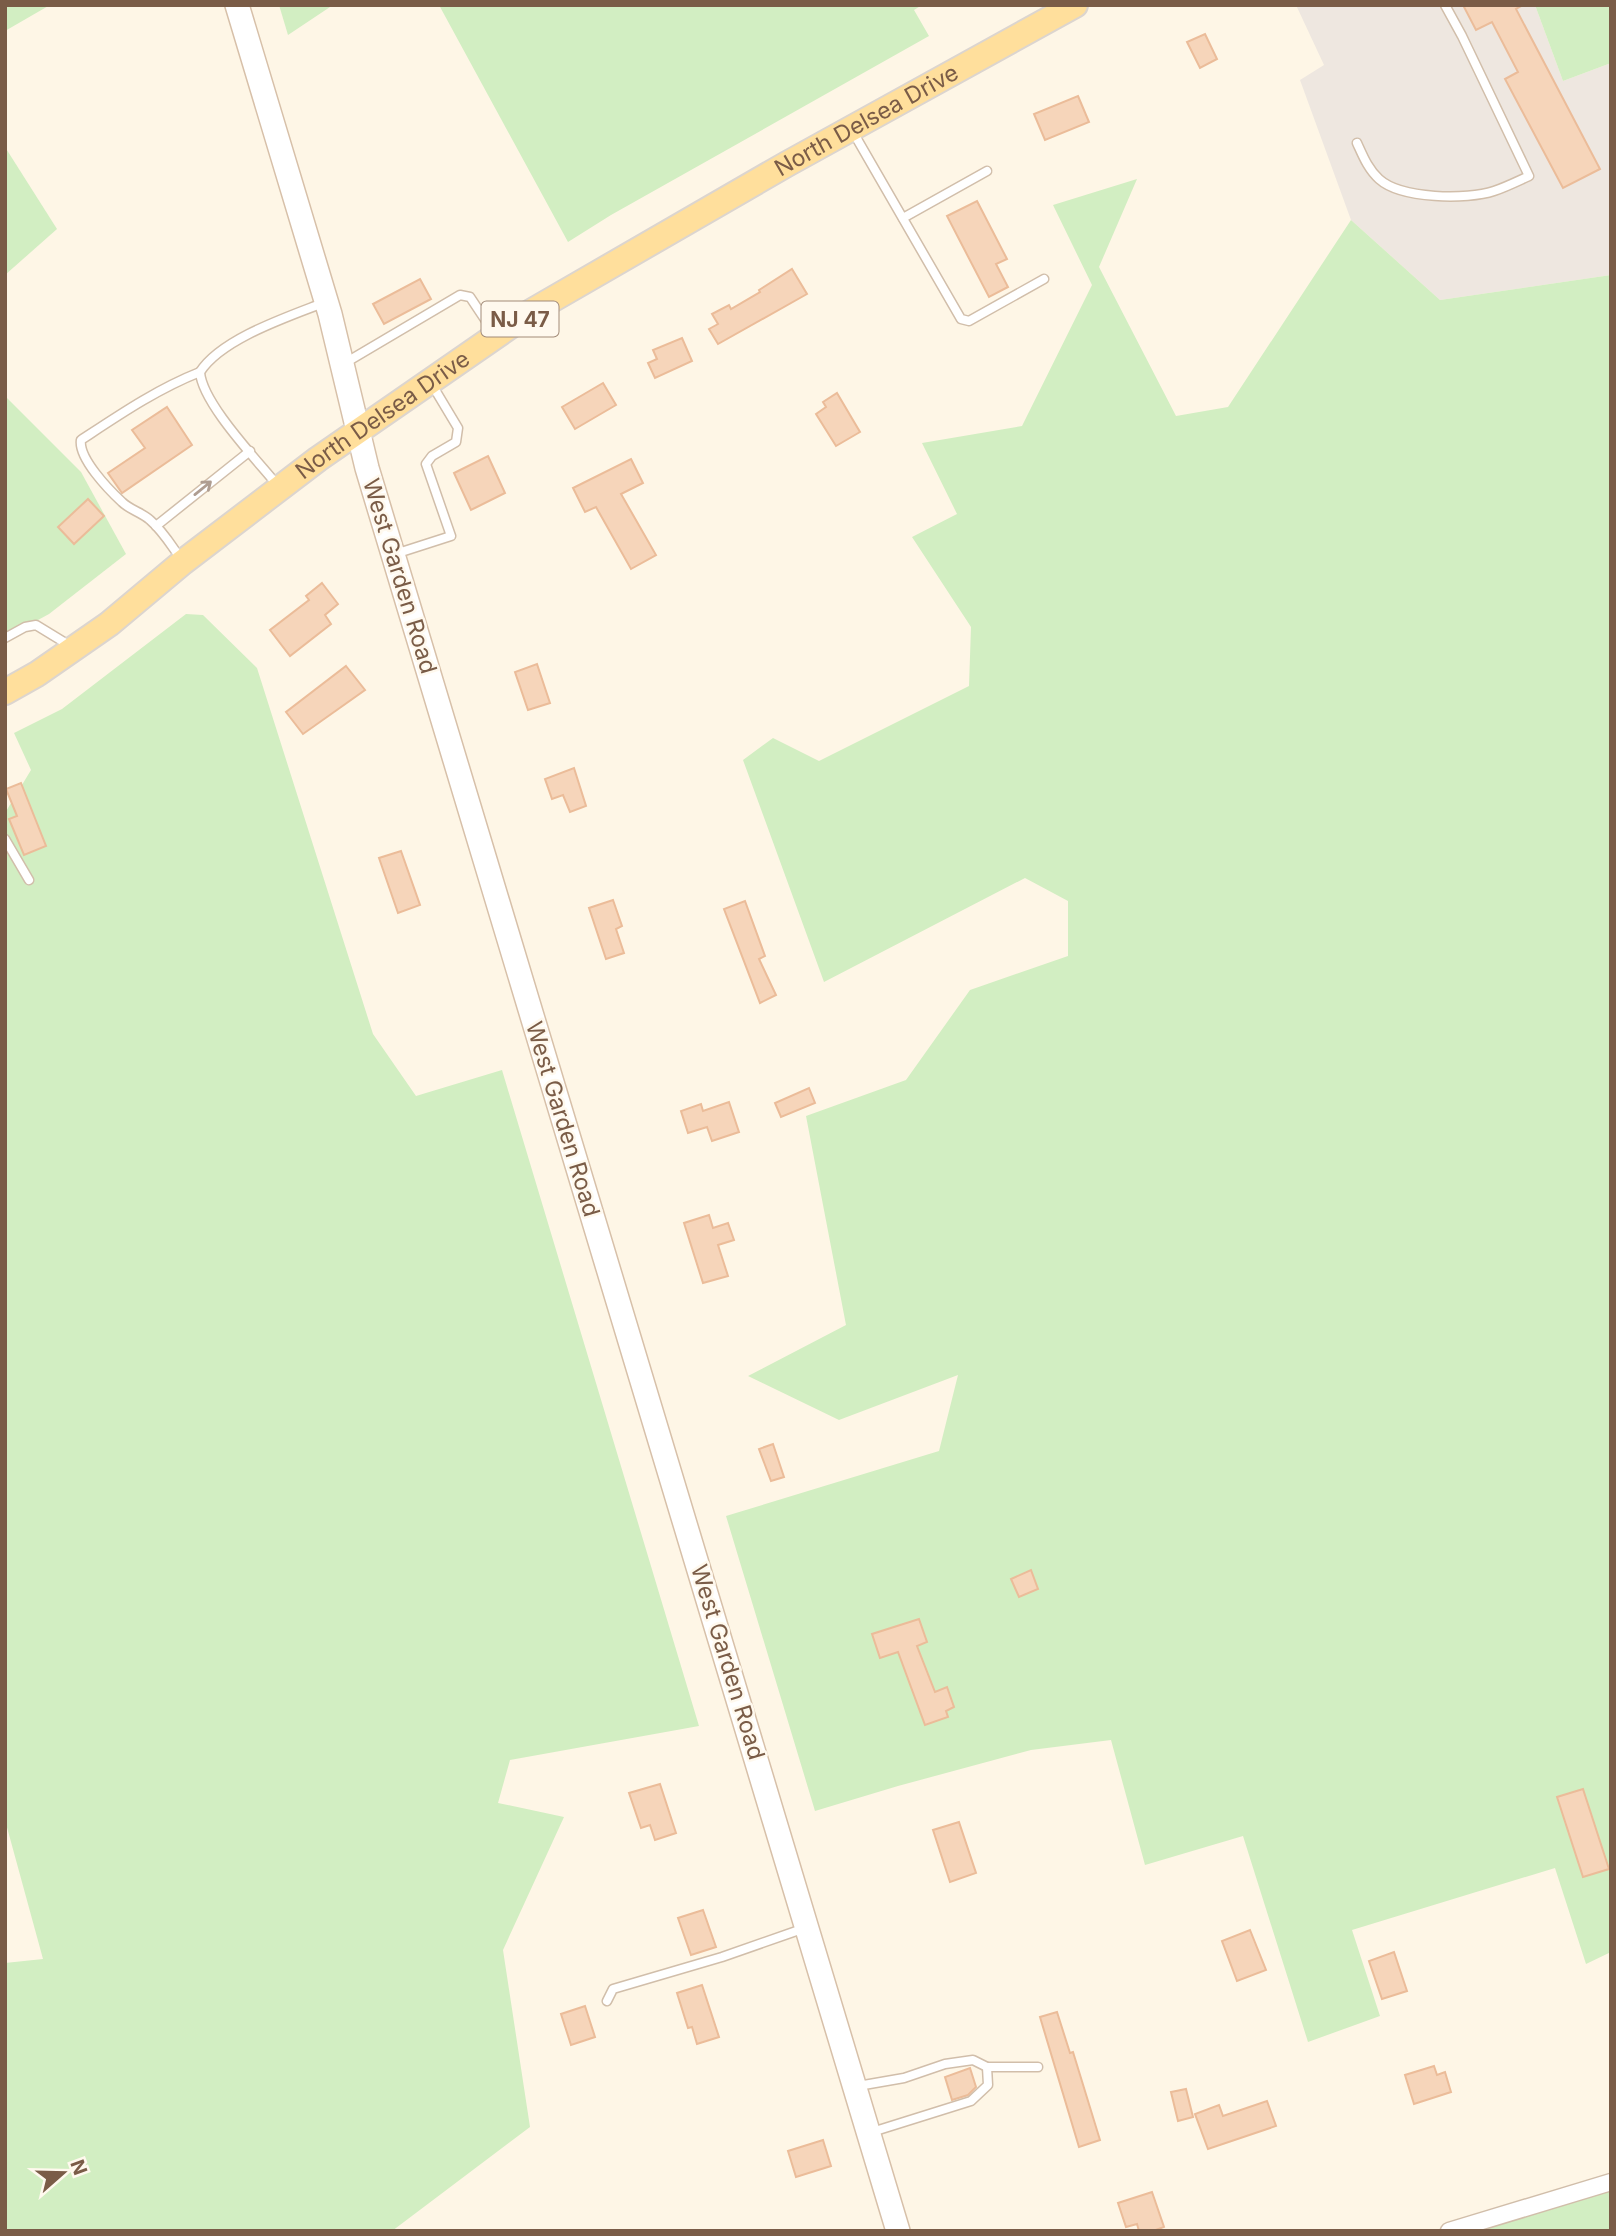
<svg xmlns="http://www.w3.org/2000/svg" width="1616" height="2236" font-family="Inter,sans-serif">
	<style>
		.industrial { fill: #eee7e0 }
		.green { fill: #d2eec2 }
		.building { fill: #f6d5ba; stroke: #ebbc99; stroke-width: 2 }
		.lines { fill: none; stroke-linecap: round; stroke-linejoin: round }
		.service-casing { stroke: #d1beaa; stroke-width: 11 }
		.minor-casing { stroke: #d1beaa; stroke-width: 19 }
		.secondary-casing { stroke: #d7c0a9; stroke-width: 26 }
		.primary-casing { stroke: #dcd5cf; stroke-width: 28 }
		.service { stroke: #fff; stroke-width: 8 }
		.minor { stroke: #fff; stroke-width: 16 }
		.secondary { stroke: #fff; stroke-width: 23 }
		.primary { stroke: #ffdf9c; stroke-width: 24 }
		.oneway { stroke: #af9d91 }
		.labels { text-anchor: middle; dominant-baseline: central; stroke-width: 5; stroke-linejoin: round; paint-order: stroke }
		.shield { fill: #fff9ee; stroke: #a28b79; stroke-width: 2 }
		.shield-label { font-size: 21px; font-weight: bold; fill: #7a5c47 }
		.street-label { font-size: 23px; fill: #7a5c47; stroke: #fff9ee }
	</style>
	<rect width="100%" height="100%" fill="#fef6e6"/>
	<polygon class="industrial" points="1296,5 1535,5 1563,81 1611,63 1611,275 1440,300 1351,220 1300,80 1324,65"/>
	<g class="green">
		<polygon points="5,5 50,5 5,31"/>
		<polygon points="279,5 333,5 288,35"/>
		<polygon points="439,5 922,5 914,10 929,36 611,215 568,242"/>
		<polygon points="1535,5 1611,5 1611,63 1563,81"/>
		<polygon points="5,147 57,229 5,275"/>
		<polygon points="1137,179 1099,267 1176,416 1228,407 1351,220 1440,300 1611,275 1611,1952 1586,1964 1555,1868 1352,1930 1380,2016 1308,2042 1243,1836 1145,1865 1111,1740 1031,1750 898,1786 815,1811 726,1516 939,1451 958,1375 839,1420 748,1376 846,1325 806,1116 906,1080 970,990 1068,956 1068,901 1025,878 824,982 743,760 773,738 819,761 969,686 971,627 912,537 957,514 922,443 1022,426 1092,285 1053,205"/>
		<polygon points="5,396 81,472 126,554 49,614 5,638"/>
		<polygon points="186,614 203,615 257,668 373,1034 416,1096 502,1070 699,1726 510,1760 498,1803 564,1817 503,1950 530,2127 392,2231 5,2231 5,1963 43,1959 5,1820 5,813 31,770 14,733 62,709"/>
		<polygon points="1611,2185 1611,2231 1454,2231"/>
	</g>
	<g class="building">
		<polygon points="1463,5 1523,5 1516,9 1600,169 1563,188 1505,79 1518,72 1492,22 1476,30"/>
		<polygon points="1205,34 1217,59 1200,68 1187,42"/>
		<polygon points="1078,96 1089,122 1045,140 1034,114"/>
		<polygon points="977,201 1007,259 996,264 1008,287 989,297 947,216"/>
		<polygon points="792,269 807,294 718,344 709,329 718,324 712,314 729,305 731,309 760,292 759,290"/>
		<polygon points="420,279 431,299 384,324 373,304"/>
		<polygon points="682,338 692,361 655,378 648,363 657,359 653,350"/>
		<polygon points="603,383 616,405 575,429 562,407"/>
		<polygon points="837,393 860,432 836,446 816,414 826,407 823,402"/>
		<polygon points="167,407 192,445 122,493 108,473 145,448 132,430"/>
		<polygon points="488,456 505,493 471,510 454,473"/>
		<polygon points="631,459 643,483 621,494 656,555 631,569 596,507 585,512 573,488"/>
		<polygon points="88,499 104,516 74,544 58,527"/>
		<polygon points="322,583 338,604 325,615 331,624 290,656 270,630 309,600 306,596"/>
		<polygon points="537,664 550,703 528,710 515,672"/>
		<polygon points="346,666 365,690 303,734 286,712"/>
		<polygon points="574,768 586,806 570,812 563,795 552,799 545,779"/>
		<polygon points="21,783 46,846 24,855 9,819 17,816 6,789"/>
		<polygon points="401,851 420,905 398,913 379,858"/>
		<polygon points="613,900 622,926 616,929 624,953 606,959 589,908"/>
		<polygon points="745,901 765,956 759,959 776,995 760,1003 724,909"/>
		<polygon points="809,1088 815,1103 781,1117 775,1103"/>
		<polygon points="729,1102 739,1132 712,1141 707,1127 688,1133 681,1111 701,1104 703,1111"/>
		<polygon points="709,1215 713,1228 728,1223 734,1240 718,1245 728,1276 703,1283 684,1223"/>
		<polygon points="773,1444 784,1477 771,1481 759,1449"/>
		<polygon points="1031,1570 1038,1589 1019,1597 1011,1579"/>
		<polygon points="919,1619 927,1642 917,1646 935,1692 947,1687 954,1707 946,1711 948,1717 925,1725 898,1652 880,1658 872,1634"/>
		<polygon points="660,1784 676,1833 655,1840 650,1825 641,1828 629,1793"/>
		<polygon points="1583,1789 1609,1869 1583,1877 1557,1797"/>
		<polygon points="959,1822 976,1873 950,1882 933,1830"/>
		<polygon points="703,1910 716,1947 691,1955 678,1918"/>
		<polygon points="1250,1930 1266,1970 1237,1981 1222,1941"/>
		<polygon points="1394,1952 1407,1991 1382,1999 1369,1961"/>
		<polygon points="702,1985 719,2037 697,2044 692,2027 688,2028 677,1993"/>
		<polygon points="585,2006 595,2037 571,2045 561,2014"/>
		<polygon points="1057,2012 1070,2053 1073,2052 1100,2140 1079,2147 1040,2017"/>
		<polygon points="1434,2066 1437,2075 1445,2072 1451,2092 1414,2104 1405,2075"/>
		<polygon points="970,2068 976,2087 968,2095 952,2100 945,2077"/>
		<polygon points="1186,2089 1193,2117 1178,2121 1171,2092"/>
		<polygon points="1267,2101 1276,2126 1208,2149 1195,2114 1219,2105 1223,2116"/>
		<polygon points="823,2140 831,2166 796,2177 788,2151"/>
		<polygon points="1152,2192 1164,2227 1153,2231 1139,2231 1137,2224 1126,2227 1118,2203"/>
	</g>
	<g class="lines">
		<defs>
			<g id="service">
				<polyline points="853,132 961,319 969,321 1044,279"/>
				<path d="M1357,143c6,13 11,26 22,36 22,20 88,21 115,12 12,-4 24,-10 35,-15l-67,-140 -17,-31"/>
				<polyline points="903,218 987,171"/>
				<polyline points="345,363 460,295 470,297 494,333"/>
				<path d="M278,486c-21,-26 -76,-83 -78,-114 21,-33 87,-55 123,-69"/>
				<polyline points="156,526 250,451"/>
				<polyline points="395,554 451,536 426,464 432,456 456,442 458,428 431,383"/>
				<path d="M181,559c-10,-14 -18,-28 -31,-39 -9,-8 -20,-10 -28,-18 -13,-12 -44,-44 -41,-62 38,-25 76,-51 119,-68"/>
				<polyline points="5,638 25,627 36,625 72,647"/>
				<polyline points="5,839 29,880"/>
				<polyline points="607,2001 613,1989 722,1957 805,1928"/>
				<polyline points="858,2086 904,2078 945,2064 973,2060 987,2067 1038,2067"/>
				<polyline points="872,2132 971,2101 988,2085 987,2067"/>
			</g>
			<polyline id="minor" points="1449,2231 1611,2182"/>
			<polyline id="secondary" points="237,5 330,314 367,468 898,2231"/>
			<g id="primary">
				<path id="s1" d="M5,692l32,-18 72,-50 74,-62 135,-103 211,-146 258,-149 288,-159"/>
			</g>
		</defs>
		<use href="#service" class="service-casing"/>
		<use href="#minor" class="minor-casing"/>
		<use href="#secondary" class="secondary-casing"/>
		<use href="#primary" class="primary-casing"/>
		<use href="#service" class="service"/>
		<use href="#minor" class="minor"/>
		<use href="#secondary" class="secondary"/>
		<use href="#primary" class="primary"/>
	</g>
	<defs><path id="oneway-shaft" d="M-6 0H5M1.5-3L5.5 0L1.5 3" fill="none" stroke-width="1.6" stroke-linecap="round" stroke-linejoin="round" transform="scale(1.75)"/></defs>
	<use class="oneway" href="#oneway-shaft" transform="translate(203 488) rotate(-39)"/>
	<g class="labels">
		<rect class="shield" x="481.5" y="301.5" width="77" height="35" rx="5"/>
		<g class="shield-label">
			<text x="520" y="319">NJ 47</text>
		</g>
		<g class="street-label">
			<text stroke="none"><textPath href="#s1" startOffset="1036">North Delsea Drive</textPath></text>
			<text stroke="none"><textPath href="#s1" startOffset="469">North Delsea Drive</textPath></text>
			<text transform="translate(400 576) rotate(73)">West Garden Road</text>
			<text transform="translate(563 1119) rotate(73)">West Garden Road</text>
			<text transform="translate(728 1662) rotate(73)">West Garden Road</text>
		</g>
	</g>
	<rect width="1616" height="2236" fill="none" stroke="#7a5c47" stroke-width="14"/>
	<g transform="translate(63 2173) rotate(70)" stroke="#fff9ee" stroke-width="5" paint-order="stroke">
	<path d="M0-5L12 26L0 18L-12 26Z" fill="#7a5c47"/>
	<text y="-10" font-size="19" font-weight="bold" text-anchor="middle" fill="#7a5c47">N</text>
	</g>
</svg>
